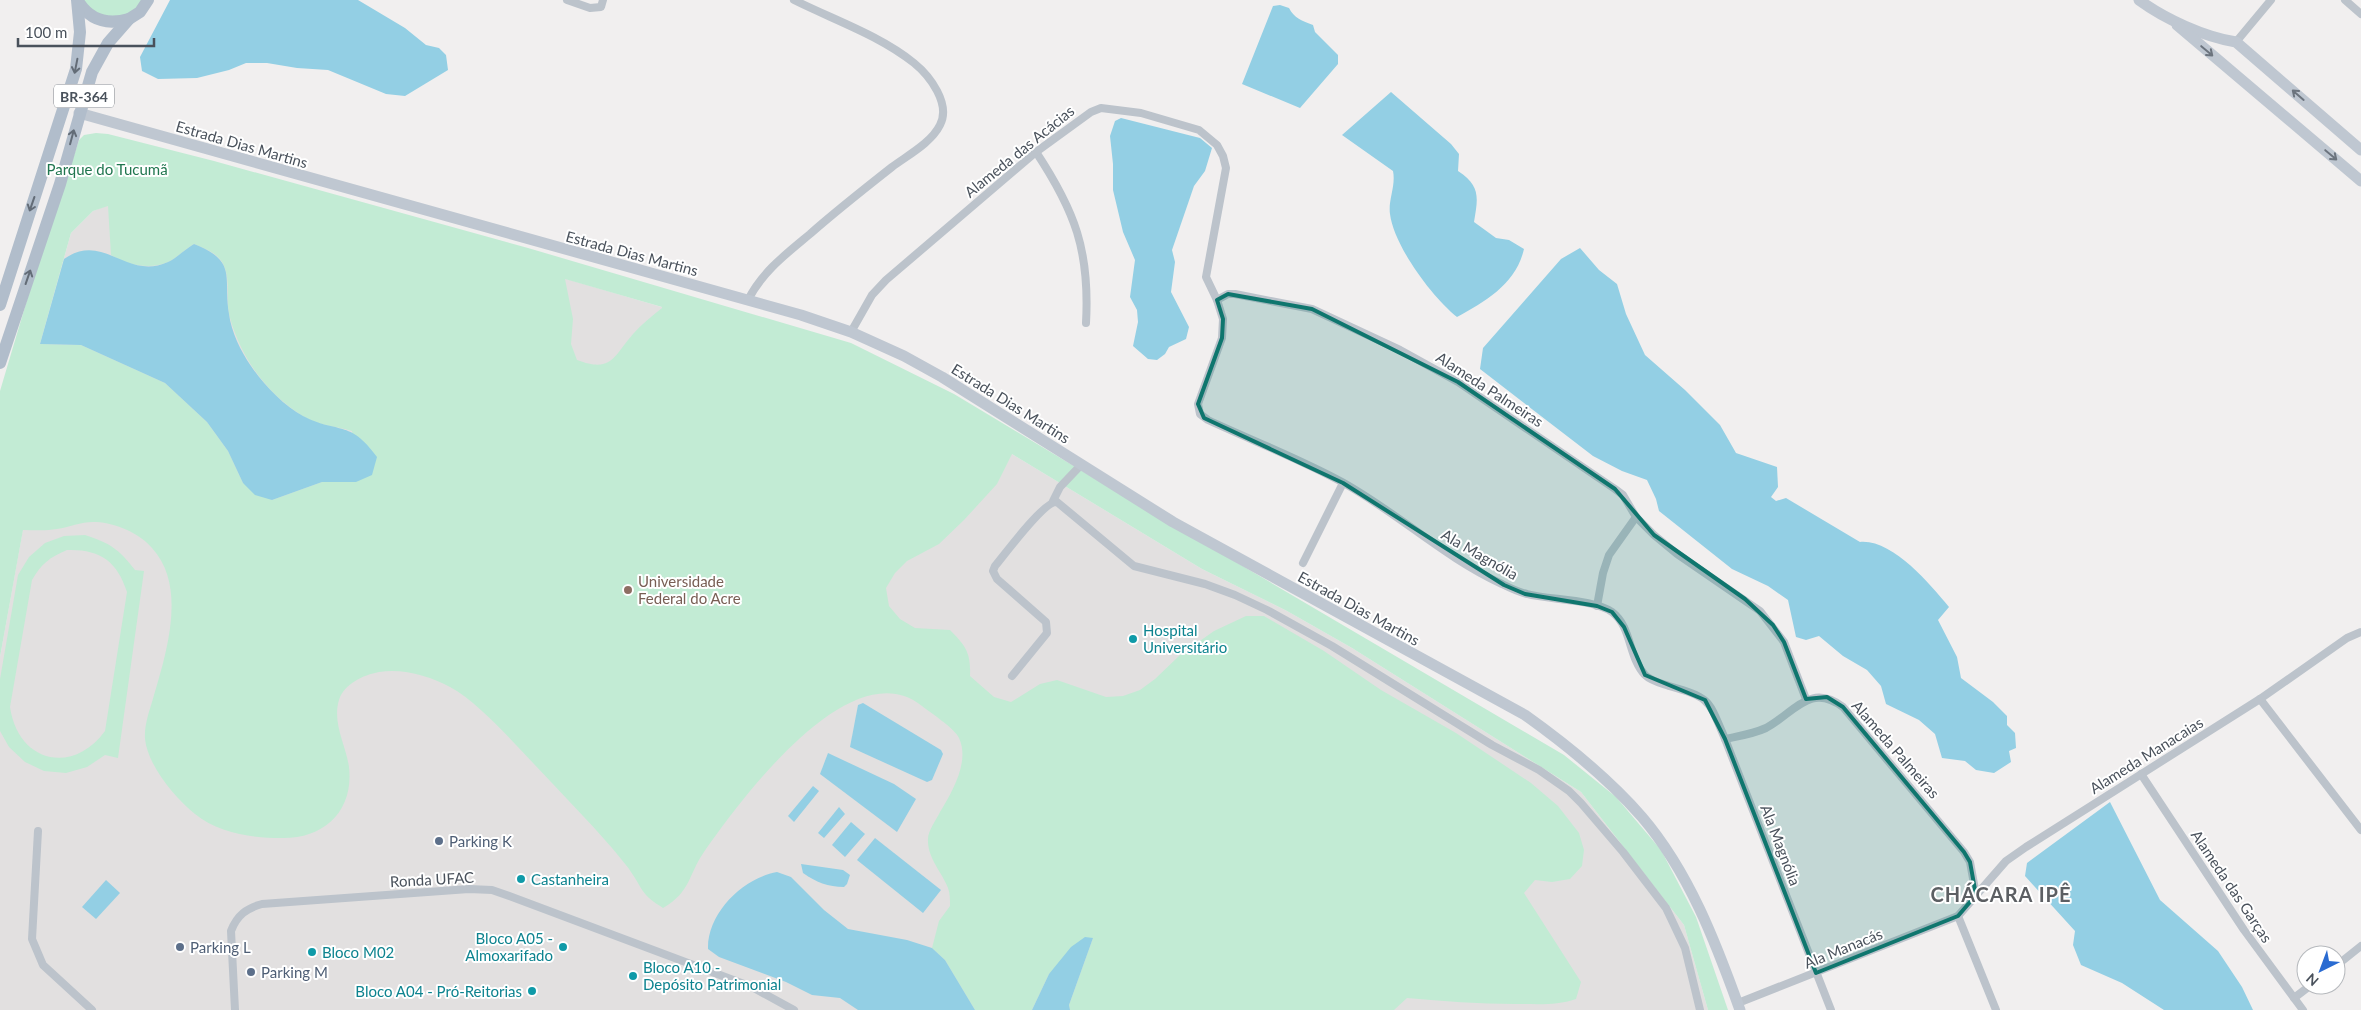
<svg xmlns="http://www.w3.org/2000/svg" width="2361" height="1010" font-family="Lato,sans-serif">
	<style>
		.education { fill: #e2e0e0 }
		.green { fill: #c2ebd4; fill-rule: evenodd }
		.water { fill: #93cfe4 }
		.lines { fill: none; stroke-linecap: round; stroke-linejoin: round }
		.street { stroke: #bcc3cb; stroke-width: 8 }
		.secondary { stroke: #bfc7d1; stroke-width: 11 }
		.primary { stroke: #b1bdcb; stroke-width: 12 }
		.oneway { stroke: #6c747e }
		.oneway2 { stroke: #636c77 }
		.marked { fill: #0f766e; fill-opacity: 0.2; stroke: #0f766e; stroke-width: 4; stroke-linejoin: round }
		.education-dot { fill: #8d6e63; stroke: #fff; stroke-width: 2 }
		.culture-dot { fill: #0f9aa8; stroke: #fff; stroke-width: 2 }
		.service-dot { fill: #5c6f8a; stroke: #fff; stroke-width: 2 }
		.labels { text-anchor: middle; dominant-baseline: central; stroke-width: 4; stroke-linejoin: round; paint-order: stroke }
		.shield { fill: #fff; stroke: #80858c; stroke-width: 1 }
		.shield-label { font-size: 14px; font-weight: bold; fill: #49515b }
		.street-label { font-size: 15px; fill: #49515b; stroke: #fff }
		.park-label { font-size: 15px; fill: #20764f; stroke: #fff }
		.education-label { font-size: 15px; fill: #785e54; stroke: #fff; text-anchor: start }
		.culture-label { font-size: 15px; fill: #0d838f; stroke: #fff; text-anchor: start }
		.service-label { font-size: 15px; fill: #4e5e75; stroke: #fff; text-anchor: start }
		.district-label { font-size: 20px; font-weight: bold; letter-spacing: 1px; fill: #5c5f63; stroke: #fff }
	</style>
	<rect width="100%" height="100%" fill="#f1efef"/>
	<polygon class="education" points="291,198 743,331 1012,454 1202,569 1287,611 1352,648 1581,792 1684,925 1708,1010 0,1010 0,657 23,529 40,344 71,233 93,211 108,205"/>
	<g class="green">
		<path d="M83,0h60c-8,14 -31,23 -46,14 -5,-3 -10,-10 -14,-14z"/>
		<path d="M96,133l12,1 106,27 314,87 323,95 103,51 183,110 427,251 52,42 45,53 35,67 32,93h-20l-24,-85 -103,-133 -229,-144 -65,-37 -85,-42 -190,-115 -15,30 -33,36 -25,24 -32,17 -12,12 -9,15 3,18 11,13 15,9 35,2c16,16 21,23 20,46l24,21 17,5 29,-18 17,-4 49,17 17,-1 17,-6 15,-11 25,-24 34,-24 32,-15h18l60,35 57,39 75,43 75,50 27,23 21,27 5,17 -2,16 -12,13 -18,3 -17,-2 -11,13 57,89 -5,17c-20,7 -39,5 -61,5 -36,0 -72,-3 -108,-6l-13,12h-324l-1,-5 24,-67 -44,36 -17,36h-57l-30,-50 -13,-12 7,-27 11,-15c0,-6 0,-13 -2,-18 -6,-16 -21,-30 -20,-49 0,-8 8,-19 12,-27 12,-20 30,-50 19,-74 -5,-10 -28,-25 -37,-32 -71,-58 -183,96 -218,146 -16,23 -13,40 -41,56 -4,-3 -10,-6 -14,-10 -7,-6 -11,-16 -16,-23 -6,-10 -14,-18 -21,-27 -25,-29 -52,-56 -78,-84 -22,-23 -56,-62 -84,-77 -20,-11 -47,-19 -71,-15 -16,3 -35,12 -40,28 -7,23 7,45 10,67 5,44 -25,72 -68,71 -29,0 -63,-5 -86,-24 -20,-16 -47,-48 -50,-75 -1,-15 5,-29 9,-44 13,-44 33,-109 -2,-147 -13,-15 -36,-25 -56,-26 -13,-1 -26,5 -39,7 -11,2 -23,1 -34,1l-23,127v-266l27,-91 52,-160 5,-5zM108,206l3,49c16,10 39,15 57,7 9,-4 17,-13 26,-18 11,5 25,9 30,22 7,17 1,34 6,52 11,39 36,75 71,97 14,10 34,11 51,16l4,51h-34l-50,18 -29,-17 -15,-32 -21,-29 -42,-39 -84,-38 -41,-1 31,-111 22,-22zM565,279l97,28v1c-10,8 -20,16 -29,26 -20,23 -21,39 -56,26l-6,-16 2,-25z"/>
		<path d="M85,535c25,8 34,14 50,35l9,1 -26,187 -13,-3 -18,12 -21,6 -22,-2 -19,-9 -16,-15 -9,-16v-52l18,-104 11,-18 16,-14 19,-7zM67,550c33,-1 50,11 60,42l-22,139c-33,45 -87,31 -95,-24l22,-127c9,-16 18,-23 35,-30z"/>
	</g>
	<g class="water">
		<polygon points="170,0 358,0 405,28 426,45 439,48 446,55 448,70 405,96 386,94 328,70 297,68 267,63 246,63 229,70 197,78 158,79 142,71 140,57"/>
		<path d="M1280,5l9,3c5,10 13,13 24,17l2,7 23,23v9l-38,44 -58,-24 31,-78z"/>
		<path d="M1391,92l60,52 8,10 -1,17c23,15 20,27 16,51l22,16 13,2 15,9c-8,35 -38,52 -67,68 -25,-20 -63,-71 -67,-103 -2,-14 6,-28 3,-43l-51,-36z"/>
		<polygon points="1121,118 1200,138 1212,148 1205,171 1194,186 1172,250 1175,262 1171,292 1189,327 1186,339 1169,347 1165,354 1157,360 1148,359 1133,346 1138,322 1137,310 1130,297 1135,260 1123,232 1113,190 1113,164 1110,136 1115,121"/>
		<path d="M194,244c44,17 29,33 35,70 2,17 12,38 22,52 12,18 33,40 52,50 34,18 47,3 74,41l-5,18 -16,7h-34l-50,18 -17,-5 -12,-12 -15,-32 -21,-29 -42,-39 -84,-38 -41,-1 24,-85c40,-28 62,22 104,3 9,-4 17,-13 26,-18z"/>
		<path d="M1580,248l19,22 18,14 9,30 19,41 40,35 35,35 16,28 41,14 1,20 -7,10 5,4 10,-3 74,44c32,-3 69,41 89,65l-11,13 19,37 4,21 32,24 14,14v9l8,8 1,15 -7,3 2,11 -17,11 -18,-3 -11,-9 -23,-3 -7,-24 -16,-14 -33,-16 -5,-18 -14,-16 -24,-14 -24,-20 -13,4 -10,-3 -8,-37 -20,-14 -36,-17 -73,-58 -3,-12 -9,-19 -25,-9 -29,-15 -113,-87 3,-21 78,-89z"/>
		<polygon points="863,703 941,750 943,754 932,780 927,782 850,747 858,705"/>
		<polygon points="828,753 894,784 916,799 897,832 820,774"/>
		<polygon points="813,786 819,791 794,822 788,816"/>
		<polygon points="2110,802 2160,900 2218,951 2242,987 2253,1010 2164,1010 2122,983 2081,965 2073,945 2075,931 2025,876 2027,863"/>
		<polygon points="839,807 845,814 824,838 818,833"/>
		<polygon points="851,822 865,834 845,857 832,845"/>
		<polygon points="875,838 941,890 923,913 857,860"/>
		<path d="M801,864l42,6 7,5 -3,9 -3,3c-16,0 -28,-5 -41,-14z"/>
		<path d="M777,872l14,5 33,33 24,19 59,11 25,8 13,12 30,50h-117l-18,-12 -28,-3 -26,-13 -67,-25 -11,-8c-1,-36 35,-71 69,-77z"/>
		<polygon points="106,880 120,893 96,919 82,907"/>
		<polygon points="1085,937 1093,938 1069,1005 1070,1010 1032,1010 1049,974 1071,947"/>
	</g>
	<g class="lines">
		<g class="street">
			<polyline points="567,0 590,8 601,7 603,0"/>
			<polyline points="2345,0 2361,14"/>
			<polyline points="2236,42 2271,0"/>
			<path d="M1036,152c39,59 54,99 50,171"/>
			<path d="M748,300c14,-28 38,-46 62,-66 26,-23 54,-45 82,-67 16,-12 39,-24 48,-42 11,-21 -10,-49 -26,-62 -35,-28 -80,-43 -120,-63"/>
			<polyline points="1217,300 1228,294 1235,294 1312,309 1400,350 1458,382 1615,489 1623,495 1636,517 1609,555 1603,573 1597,606"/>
			<path d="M851,332l21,-37 14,-15 150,-128 55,-40 10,-4 40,5 58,17 18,15 6,11 3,12 -20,109 11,23 6,19 -1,19 -24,66 2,10 8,6c45,21 92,39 134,62 56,31 103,76 160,102 8,4 16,8 25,10 22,6 67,5 85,18 20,15 16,45 33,63 6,6 15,8 24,11 42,12 39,13 56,53l106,271"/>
			<polyline points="1053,501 1060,487 1081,465"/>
			<polyline points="1636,517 1654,535 1677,554 1760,611 1784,642 1806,699"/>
			<polyline points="1303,563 1343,483"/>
			<path d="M1012,676l35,-43 -1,-11 -49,-43 -4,-8 2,-5c10,-12 50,-66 62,-64l77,64 71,18 30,11 32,15 65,36 160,99 47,25 30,21 12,12 42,49 43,56 19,40 15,62"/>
			<polyline points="2260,699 2361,830"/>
			<path d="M1725,739c14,-3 28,-5 41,-11 28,-15 44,-46 77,-21l121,145 6,10 6,33"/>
			<polyline points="2141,774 2244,930 2303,1010"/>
			<polyline points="38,831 32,939 43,965 92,1010"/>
			<polyline points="1958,916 1996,1010"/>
			<polyline points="2336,966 2361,946"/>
			<polyline points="2294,998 2311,985"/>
			<polyline points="1738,1003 1958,916 2006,861 2026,847 2260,699 2347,638 2361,632"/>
			<path d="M235,1010l-4,-79c6,-16 16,-23 31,-27l207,-15 23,1 20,7 240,90 42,23"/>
		</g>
		<g class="secondary">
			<path d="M2139,0c26,19 65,37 97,42l125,108"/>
			<polyline points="2177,25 2361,181"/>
			<path d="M79,113l722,202 50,17 53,24 38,21 231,145 352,193c42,30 83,63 117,102 47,55 74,126 98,193"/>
		</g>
		<g class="primary">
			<path d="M78,1c12,20 30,24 51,18"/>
			<polyline points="0,305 76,69 80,32 77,0"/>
			<polyline points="0,363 60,184 92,72 108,43 129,19 140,12 148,0"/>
		</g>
	</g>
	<defs><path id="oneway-shaft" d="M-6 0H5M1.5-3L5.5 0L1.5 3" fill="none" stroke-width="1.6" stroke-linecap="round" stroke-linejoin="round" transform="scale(1.25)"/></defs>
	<g class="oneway">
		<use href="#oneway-shaft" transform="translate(2207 51) rotate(40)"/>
		<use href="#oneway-shaft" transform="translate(2298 95) rotate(-139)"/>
		<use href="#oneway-shaft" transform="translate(2331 155) rotate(40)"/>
	</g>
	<g class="oneway2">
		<use href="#oneway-shaft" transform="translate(76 66) rotate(101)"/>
		<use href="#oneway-shaft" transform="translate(72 137) rotate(-75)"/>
		<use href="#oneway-shaft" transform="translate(32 204) rotate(109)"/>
		<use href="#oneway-shaft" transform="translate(28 277) rotate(-71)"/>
	</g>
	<path class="marked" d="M1228,294l84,15 146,73 157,107 39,46 91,64 28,26 11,17 22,57 21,-2 16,10 121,145 6,10 6,33 -18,21 -142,57 -91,-234 -20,-39 -60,-25 -21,-48 -12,-15 -15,-6 -72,-12 -21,-9 -161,-102 -139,-65 -6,-14 24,-66 1,-19 -6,-19z"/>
	<circle class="education-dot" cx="628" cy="590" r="5"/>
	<g class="culture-dot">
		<circle cx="1133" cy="639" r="5"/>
		<circle cx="521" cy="879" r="5"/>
		<circle cx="563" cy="947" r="5"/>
		<circle cx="312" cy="952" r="5"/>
		<circle cx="633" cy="976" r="5"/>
		<circle cx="532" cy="991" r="5"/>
	</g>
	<g class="service-dot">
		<circle cx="439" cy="841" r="5"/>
		<circle cx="180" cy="947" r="5"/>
		<circle cx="251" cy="972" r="5"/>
	</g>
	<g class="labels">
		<rect class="shield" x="54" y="84.5" width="60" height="23" rx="4"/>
		<g class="shield-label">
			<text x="84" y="96">BR-364</text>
		</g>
		<g class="street-label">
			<text transform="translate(242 144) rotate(16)">Estrada Dias Martins</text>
			<text transform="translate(1019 151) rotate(-39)">Alameda das Acácias</text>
			<text transform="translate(632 253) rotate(15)">Estrada Dias Martins</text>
			<text transform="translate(1490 389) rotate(33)">Alameda Palmeiras</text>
			<text transform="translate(1011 403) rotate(32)">Estrada Dias Martins</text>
			<text transform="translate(1480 554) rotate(30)">Ala Magnólia</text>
			<text transform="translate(1359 608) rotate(29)">Estrada Dias Martins</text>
			<text transform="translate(1896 749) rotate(49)">Alameda Palmeiras</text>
			<text transform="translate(2146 755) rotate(-32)">Alameda Manacaias</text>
			<text transform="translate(1781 845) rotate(69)">Ala Magnólia</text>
			<text transform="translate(432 879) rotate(-3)">Ronda UFAC</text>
			<text transform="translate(2232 886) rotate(56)">Alameda das Garças</text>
			<text transform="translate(1843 948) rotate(-22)">Ala Manacás</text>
		</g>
		<g class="park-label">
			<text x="107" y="169">Parque do Tucumã</text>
		</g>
		<g class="education-label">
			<text x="638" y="581">Universidade<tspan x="638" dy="17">Federal do Acre</tspan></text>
		</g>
		<g class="culture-label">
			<text x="1143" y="630">Hospital<tspan x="1143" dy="17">Universitário</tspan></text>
			<text x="531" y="879">Castanheira</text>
			<text x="553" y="938" text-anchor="end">Bloco A05 -<tspan x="553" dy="17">Almoxarifado</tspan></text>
			<text x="322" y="952">Bloco M02</text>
			<text x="643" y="967">Bloco A10 -<tspan x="643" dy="17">Depósito Patrimonial</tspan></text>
			<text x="522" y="991" text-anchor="end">Bloco A04 - Pró-Reitorias</text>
		</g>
		<g class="service-label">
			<text x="449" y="841">Parking K</text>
			<text x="190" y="947">Parking L</text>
			<text x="261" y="972">Parking M</text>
		</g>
		<g class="district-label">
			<text x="2001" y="894">CHÁCARA IPÊ</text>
		</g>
	</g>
	<g transform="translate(2321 970) rotate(222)"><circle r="24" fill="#ffffff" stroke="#b6b9bd"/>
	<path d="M0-4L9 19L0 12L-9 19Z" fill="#2a6bd1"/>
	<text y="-8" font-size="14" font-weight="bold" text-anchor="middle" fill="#49515b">N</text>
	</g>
	<path d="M18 38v8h136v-8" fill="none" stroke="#49515b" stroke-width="2.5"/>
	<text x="25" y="38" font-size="15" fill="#49515b" stroke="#ffffff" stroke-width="4" paint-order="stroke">100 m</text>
</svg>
